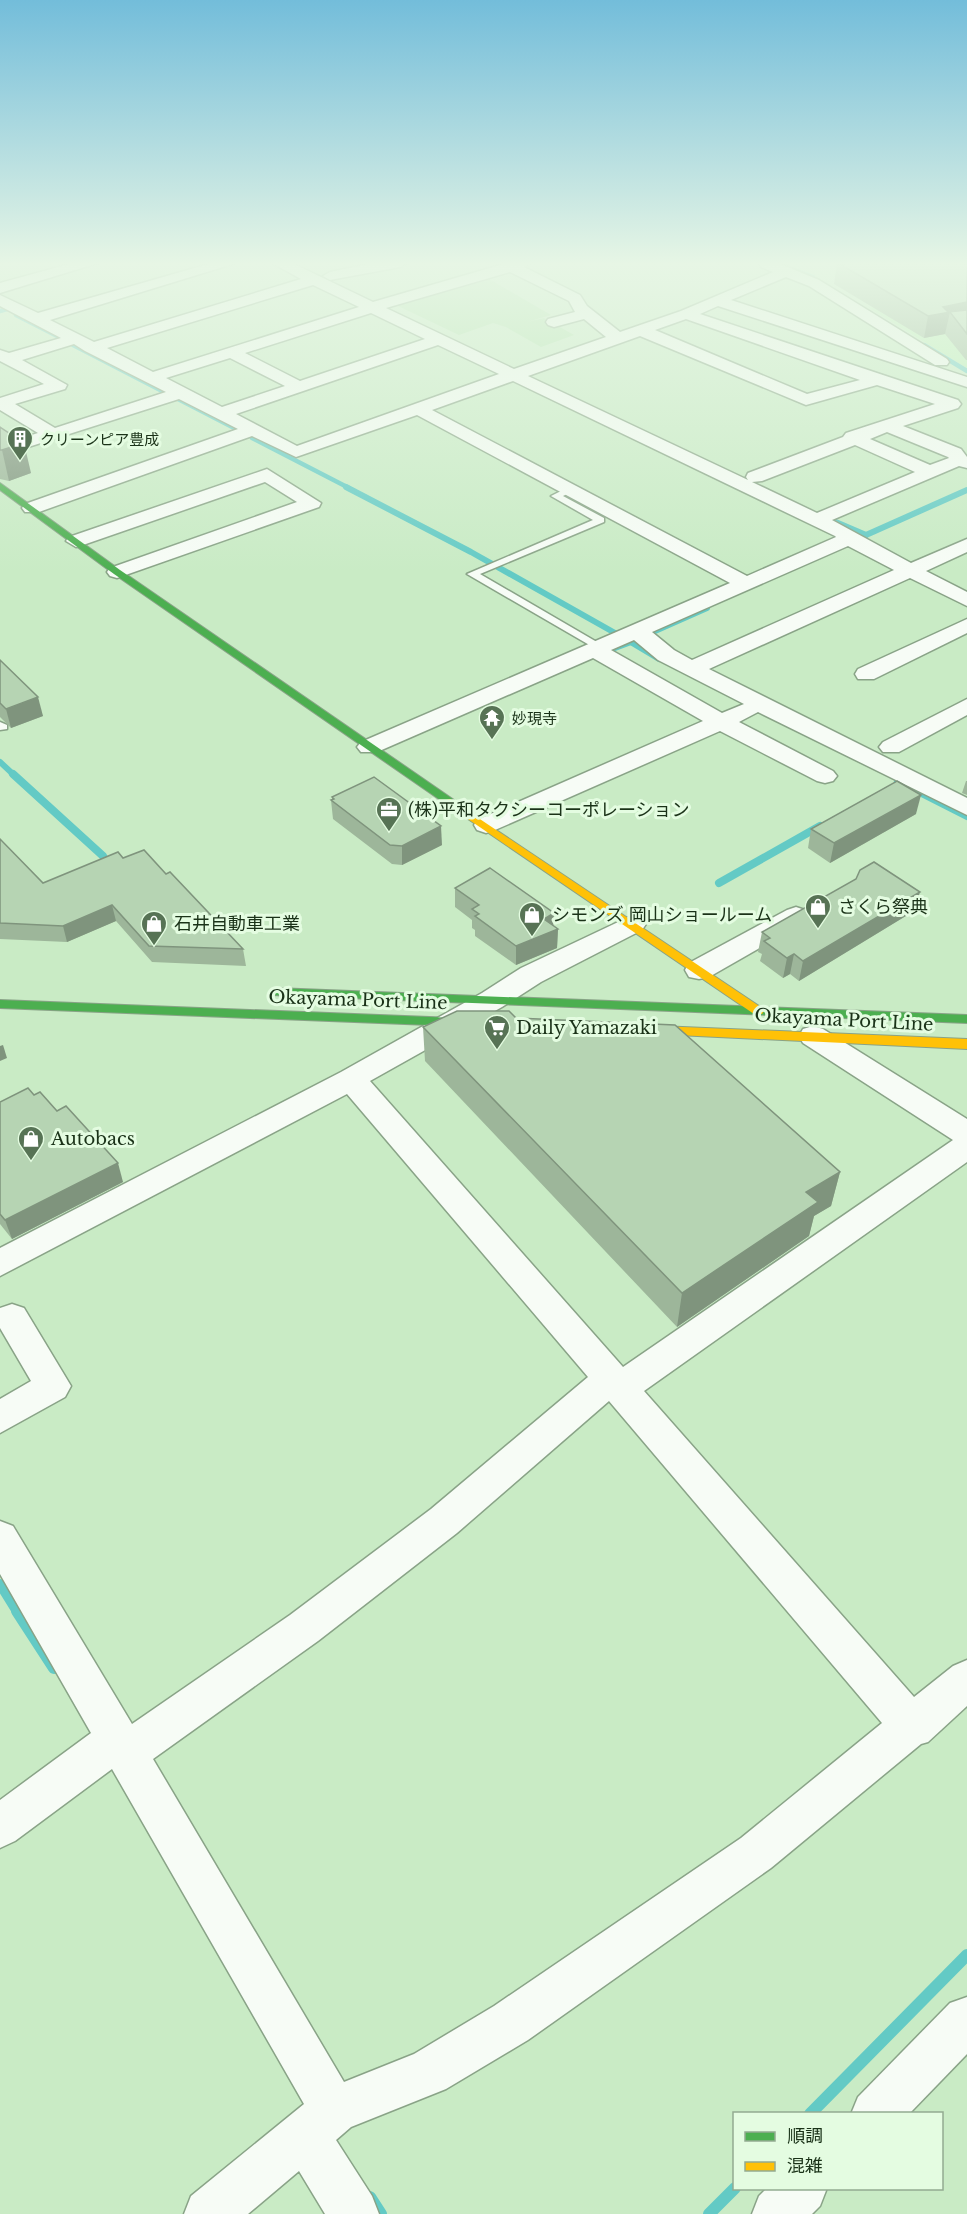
<svg xmlns="http://www.w3.org/2000/svg" width="967" height="2214" font-family="'Libre Baskerville','Noto Sans JP',serif">
	<style>
		.built { fill: #bcf0b6 }
		.green { fill: #b0e2ab }
		.lines { fill: none; stroke-linecap: round; stroke-linejoin: round }
		.stream-far4 { stroke: #63cac5; stroke-width: 4.5 }
		.stream-far3 { stroke: #63cac5; stroke-width: 6 }
		.stream-far2 { stroke: #63cac5; stroke-width: 8 }
		.stream-far1 { stroke: #63cac5; stroke-width: 10 }
		.stream { stroke: #63cac5; stroke-width: 12 }
		.lane-casing { stroke: #89a387; stroke-width: 3 }
		.street-casing { stroke: #89a387; stroke-width: 3 }
		.fast-casing { stroke: #89a387; stroke-width: 2 }
		.slow-casing { stroke: #89a387; stroke-width: 2 }
		.lane { fill: #f7fcf6; fill-rule: evenodd }
		.street { fill: #f7fcf6; fill-rule: evenodd }
		.fast { fill: #4caf50; fill-rule: evenodd }
		.slow { fill: #ffc107; fill-rule: evenodd }
		.wall { fill: #9db69a }
		.shaded-wall { fill: #7f947d }
		.building { fill: #b6d4b3; stroke: #7f947d; stroke-width: 1.5 }
		.labels { text-anchor: middle; dominant-baseline: central; stroke-width: 6; stroke-linejoin: round; paint-order: stroke }
		.far-poi-label { font-size: 15px; fill: #1a3218; stroke: #e4fce1; text-anchor: start }
		.poi-label { font-size: 18px; fill: #1a3218; stroke: #e4fce1; text-anchor: start }
		.street-label { font-size: 18px; fill: #1a3218; stroke: #e4fce1 }
	</style>
	<rect width="100%" height="100%" fill="#c9ebc5"/>
	<polygon class="built" points="967,263 967,368 869,308 947,293"/>
	<polygon class="green" points="484,276 551,315 527,322 544,318 574,335 541,347 506,327 493,323 459,335 396,305"/>
	<g class="lines">
		<g class="stream-far4">
			<polyline points="776,263 813,277"/>
			<polyline points="0,311 7,309"/>
			<polyline points="16,315 61,338"/>
			<polyline points="73,345 164,392"/>
			<polyline points="924,345 967,371"/>
			<polyline points="178,399 236,429"/>
			<polyline points="252,438 349,488"/>
		</g>
		<g class="stream-far3">
			<polyline points="346,487 471,552 615,633"/>
			<polyline points="831,520 866,535 862,538"/>
			<polyline points="866,535 967,490"/>
			<polyline points="655,631 707,608"/>
			<polyline points="629,641 659,659"/>
			<polyline points="615,648 631,642"/>
			<polyline points="0,762 14,775"/>
		</g>
		<g class="stream-far2">
			<polyline points="13,774 103,856 107,864 104,866"/>
			<polyline points="898,781 967,816"/>
			<polyline points="719,883 820,826"/>
		</g>
		<polyline class="stream-far1" points="0,1584 18,1613"/>
		<g class="stream">
			<polyline points="17,1611 54,1668"/>
			<polyline points="810,2114 967,1955"/>
			<polyline points="370,2197 381,2214"/>
			<polyline points="709,2214 735,2188"/>
		</g>
		<defs>
			<g id="lane">
				<polygon points="567,488 575,490 563,496 604,518 604,522 480,574 602,645 602,649 598,650 467,574 593,520 551,496"/>
				<polygon points="0,722 7,725 7,729 0,730"/>
			</g>
			<g id="street">
				<polygon points="73,263 98,263 0,293 0,283"/>
				<path d="M212,263h24l-186,57 44,22 207,-63 -29,-16h20l81,39 134,-39h24l-7,4 56,28 7,11 33,26 61,-21 92,-39 -12,-5 -2,-4h19l41,17 128,79 2,3 -2,3h-12l-126,-79 -23,-9 -55,23 236,77v10l-249,-81 -18,8 258,86 3,4 -3,4 -55,18 58,23 6,8v11l-8,-2 -127,54 79,43 56,-24v13l-41,19 41,21v14l-57,-28 -201,91 258,129v17l-209,-103 -19,10 94,49 4,5 -4,5 -8,2 -8,-2 -97,-50 -225,99 -9,3 -9,-3 -3,-5 3,-5 226,-99 -110,-63 -216,94h-16l-4,-5 4,-5 369,-159 -313,-168 -121,42 -44,-21 -213,76h-14l-3,-4 3,-4 213,-75 -59,-30 -179,57v-11l38,-12 -38,-23v-12l44,-14 -44,-23v-11l9,3 52,-15 -61,-32v-11l38,18zM510,272l59,29 6,11 -27,7 -2,3 2,3 6,2 30,-8 22,18 -92,32 -128,-61zM313,285l46,22 -206,65 -46,-24zM371,313l54,26 -125,42 -55,-28zM686,319l174,61 -53,14 -152,-64zM640,336l166,69 71,-20 58,19 -89,29 -3,4 -95,36 -2,4 2,3 -220,-104zM74,344l11,7 81,41 -111,36 -40,-24 50,-15 2,-4 -45,-25zM438,345l61,29 -202,72 -61,-32zM230,358l55,28 -63,21 -56,-29zM513,381l322,155 1,1 -89,39 -315,-166zM887,432l61,25 1,1 -19,7 -60,-26zM855,445l60,27 -98,41 -65,-31 10,-1zM848,546l46,24 -202,90 -18,-10 -22,-18zM634,640l24,20 86,44 -22,9 -111,-63z"/>
				<polygon points="374,263 407,263 400,267 330,280 323,276 330,272"/>
				<polygon points="267,469 321,503 319,507 117,578 110,576 107,572 110,568 297,502 265,482 83,545 76,547 66,541 69,537"/>
				<polygon points="967,619 967,633 874,679 858,679 855,674 858,669"/>
				<polygon points="967,699 967,715 899,752 883,752 879,747 883,742"/>
				<polygon points="796,907 805,910 809,916 805,922 709,977 699,979 689,977 685,970 689,963 787,910"/>
				<path d="M633,915l9,3 4,6 -4,6 -101,52 -39,25 -132,74 253,286 330,-227 -150,-97 -4,-7 4,-7 10,-3 10,3 144,90v43l-323,229 270,306 39,-31 14,-6v46l-39,36 -7,2 -150,124 -243,172 -82,49 -95,38 -15,13 36,56 7,18h-54l-26,-43 -51,43h-64l7,-18 113,-92 -192,-335 -97,72 -15,7v-48l91,-67 -91,-159v-53l13,5 119,198 158,-109 141,-106 157,-132 -241,-283 -347,182v-28l341,-176 141,-79 39,-25zM609,1401l273,322 -141,115 -247,168 -80,48 -70,28 -191,-323 165,-118 139,-108z"/>
				<polygon points="12,1304 24,1308 71,1386 65,1397 0,1433 0,1399 31,1381 0,1328 0,1308"/>
				<polygon points="967,1997 967,2054 909,2114 851,2114 858,2097 950,2003"/>
				<polygon points="767,2188 827,2188 820,2206 812,2214 752,2214 759,2196"/>
			</g>
			<g id="fast">
				<polygon points="0,483 120,570 454,800 454,804 446,804 114,574 0,490"/>
				<polygon points="275,988 967,1015 967,1023 271,995 269,992"/>
				<polygon points="0,1000 480,1019 486,1023 480,1027 0,1008"/>
			</g>
			<g id="slow">
				<polygon points="450,799 762,1008 764,1011 762,1014 754,1014 446,804 446,800"/>
				<polygon points="636,1025 967,1039 967,1049 636,1033 630,1029"/>
			</g>
		</defs>
		<use href="#lane" class="lane-casing"/>
		<use href="#street" class="street-casing"/>
		<use href="#fast" class="fast-casing"/>
		<use href="#slow" class="slow-casing"/>
		<use href="#lane" class="lane"/>
		<use href="#street" class="street"/>
		<use href="#fast" class="fast"/>
		<use href="#slow" class="slow"/>
	</g>
	<g class="wall">
		<polygon points="837,263 967,263 967,360 966,360 945,334 924,338 834,284"/>
		<polygon points="0,427 31,473 9,481 0,479"/>
		<polygon points="0,660 43,716 11,728 0,717"/>
		<polygon points="966,781 967,781 967,795 962,793"/>
		<polygon points="332,797 442,845 402,865 392,864 333,819 331,800 332,800"/>
		<polygon points="916,814 830,863 808,848 811,829"/>
		<polygon points="0,839 43,883 123,858 166,874 243,949 246,966 152,962 116,921 67,942 0,939"/>
		<polygon points="455,888 554,926 558,929 557,948 516,965 475,936 475,930 472,928 472,920 455,907"/>
		<polygon points="914,911 799,981 790,974 783,978 760,961 762,954 758,952 762,932"/>
		<polygon points="516,1018 840,1172 831,1206 814,1216 809,1236 677,1327 425,1061 423,1027"/>
		<polygon points="34,1095 57,1111 123,1182 12,1239 0,1224 0,1102"/>
	</g>
	<g class="shaded-wall">
		<polygon points="967,302 967,321 950,312 945,334 924,338 928,316 943,307"/>
		<polygon points="24,443 31,473 9,481 2,450"/>
		<polygon points="38,697 43,716 11,728 6,709"/>
		<polygon points="921,795 916,814 830,863 834,843"/>
		<polygon points="441,826 442,845 402,865 402,846"/>
		<polygon points="920,892 914,911 799,981 803,961"/>
		<polygon points="112,905 116,921 67,942 63,926"/>
		<polygon points="554,913 553,931 558,929 557,948 516,965 516,946 544,919"/>
		<polygon points="794,954 790,974 783,978 787,958"/>
		<polygon points="3,1045 7,1058 0,1061 0,1046"/>
		<polygon points="118,1163 123,1182 12,1239 5,1220"/>
		<polygon points="840,1172 831,1206 814,1216 809,1236 677,1327 682,1293 806,1192"/>
	</g>
	<g class="building">
		<polygon points="838,263 967,263 967,302 943,307 948,312 967,310 967,334 950,312 928,316"/>
		<polygon points="0,427 24,443 2,450 0,450"/>
		<polygon points="0,660 38,697 6,709 0,703"/>
		<polygon points="374,777 441,826 402,846 390,845 331,800 334,799 332,797"/>
		<polygon points="897,781 921,795 834,843 811,829"/>
		<polygon points="0,839 43,883 118,852 123,858 144,850 166,874 170,872 243,949 149,946 112,905 63,926 0,923"/>
		<polygon points="874,862 920,892 803,961 794,954 787,958 764,941 770,938 762,932 856,879 860,870"/>
		<polygon points="490,868 554,913 544,919 558,929 516,946 475,916 479,914 472,909 479,905 455,888"/>
		<polygon points="457,1011 509,1011 516,1018 675,1025 840,1172 806,1192 818,1202 682,1293 423,1027"/>
		<polygon points="28,1088 34,1095 40,1092 57,1111 66,1106 118,1163 5,1220 0,1214 0,1102"/>
	</g>
	<linearGradient id="sky" x2="0" y2="1"><stop stop-color="#73bdda"/><stop offset="0.46" stop-color="#e7f6e5"/><stop offset="1" stop-color="#e7f6e5" stop-opacity="0"/></linearGradient>
	<rect width="967" height="573" fill="url(#sky)"/>
	<defs>
		<symbol id="building-pin" viewBox="-11 -11 22 30"><path d="M0 17L-7.5 6A9.5 9.5 0 1 1 7.5 6Z" fill="#577355" stroke="#e4fce1"/><path d="M-4-6H4V6H1V3H-1V6H-4ZM-2.5-4.3h1.7v1.8h-1.7ZM.8-4.3h1.7v1.8H.8ZM-2.5-1h1.7V.8h-1.7ZM.8-1h1.7V.8H.8Z" fill="#fff"/></symbol>
		<symbol id="temple-pin" viewBox="-11 -11 22 30"><path d="M0 17L-7.5 6A9.5 9.5 0 1 1 7.5 6Z" fill="#577355" stroke="#e4fce1"/><path d="M0-6L5-2H3V0L6.5 2.5H4V6H1.5V3h-3V6H-4V2.5H-6.5L-3 0V-2H-5Z" fill="#fff"/></symbol>
		<symbol id="office-pin" viewBox="-11 -11 22 30"><path d="M0 17L-7.5 6A9.5 9.5 0 1 1 7.5 6Z" fill="#577355" stroke="#e4fce1"/><path d="M-6-3h4V-5.5h4V-3h4V5H-6ZM-1-4.5V-3h2v-1.5ZM-6 0V1H6V0Z" fill="#fff"/></symbol>
		<symbol id="shop-pin" viewBox="-11 -11 22 30"><path d="M0 17L-7.5 6A9.5 9.5 0 1 1 7.5 6Z" fill="#577355" stroke="#e4fce1"/><path d="M-5-2.5h2.3a2.7 3.5 0 0 1 5.4 0H5L5.5 6h-11ZM-1.5-2.5h3a1.5 2.3 0 0 0-3 0Z" fill="#fff"/></symbol>
		<symbol id="supermarket-pin" viewBox="-11 -11 22 30"><path d="M0 17L-7.5 6A9.5 9.5 0 1 1 7.5 6Z" fill="#577355" stroke="#e4fce1"/><path d="M-6-5.5h2.5l.6 2H6L4.5 2H-2.5L-4.4-4H-6ZM-1.5 3.2a1.3 1.3 0 1 0 .1 0ZM3 3.2a1.3 1.3 0 1 0 .1 0Z" fill="#fff"/></symbol>
	</defs>
	<g fill-rule="evenodd">
		<use href="#building-pin" x="5" y="424" width="30" height="40"/>
		<use href="#temple-pin" x="477" y="703" width="30" height="40"/>
		<use href="#office-pin" x="374" y="795" width="30" height="40"/>
		<use href="#shop-pin" x="803" y="892" width="30" height="40"/>
		<use href="#shop-pin" x="517" y="900" width="30" height="40"/>
		<use href="#shop-pin" x="139" y="909" width="30" height="40"/>
		<use href="#supermarket-pin" x="482" y="1013" width="30" height="40"/>
		<use href="#shop-pin" x="16" y="1124" width="30" height="40"/>
	</g>
	<g class="labels">
		<g class="far-poi-label">
			<text x="40" y="439">クリーンピア豊成</text>
			<text x="512" y="718">妙現寺</text>
		</g>
		<g class="poi-label">
			<text x="408" y="810">(株)平和タクシーコーポレーション</text>
			<text x="838" y="907">さくら祭典</text>
			<text x="552" y="915">シモンズ 岡山ショールーム</text>
			<text x="174" y="924">石井自動車工業</text>
			<text x="516" y="1028">Daily Yamazaki</text>
			<text x="51" y="1139">Autobacs</text>
		</g>
		<g class="street-label">
			<text transform="translate(358 1000) rotate(2)">Okayama Port Line</text>
			<text transform="translate(844 1020) rotate(3)">Okayama Port Line</text>
		</g>
	</g>
	<rect x="733" y="2112" width="210" height="78" fill="#e4fce1" stroke="#93ab91" stroke-width="1.5"/>
	<rect x="745" y="2132" width="30" height="9" fill="#4caf50" stroke="#93ab91" stroke-width="1.5"/>
	<text x="787" y="2142" font-size="18" fill="#1a3218">順調</text>
	<rect x="745" y="2162" width="30" height="9" fill="#ffc107" stroke="#93ab91" stroke-width="1.5"/>
	<text x="787" y="2172" font-size="18" fill="#1a3218">混雑</text>
</svg>
